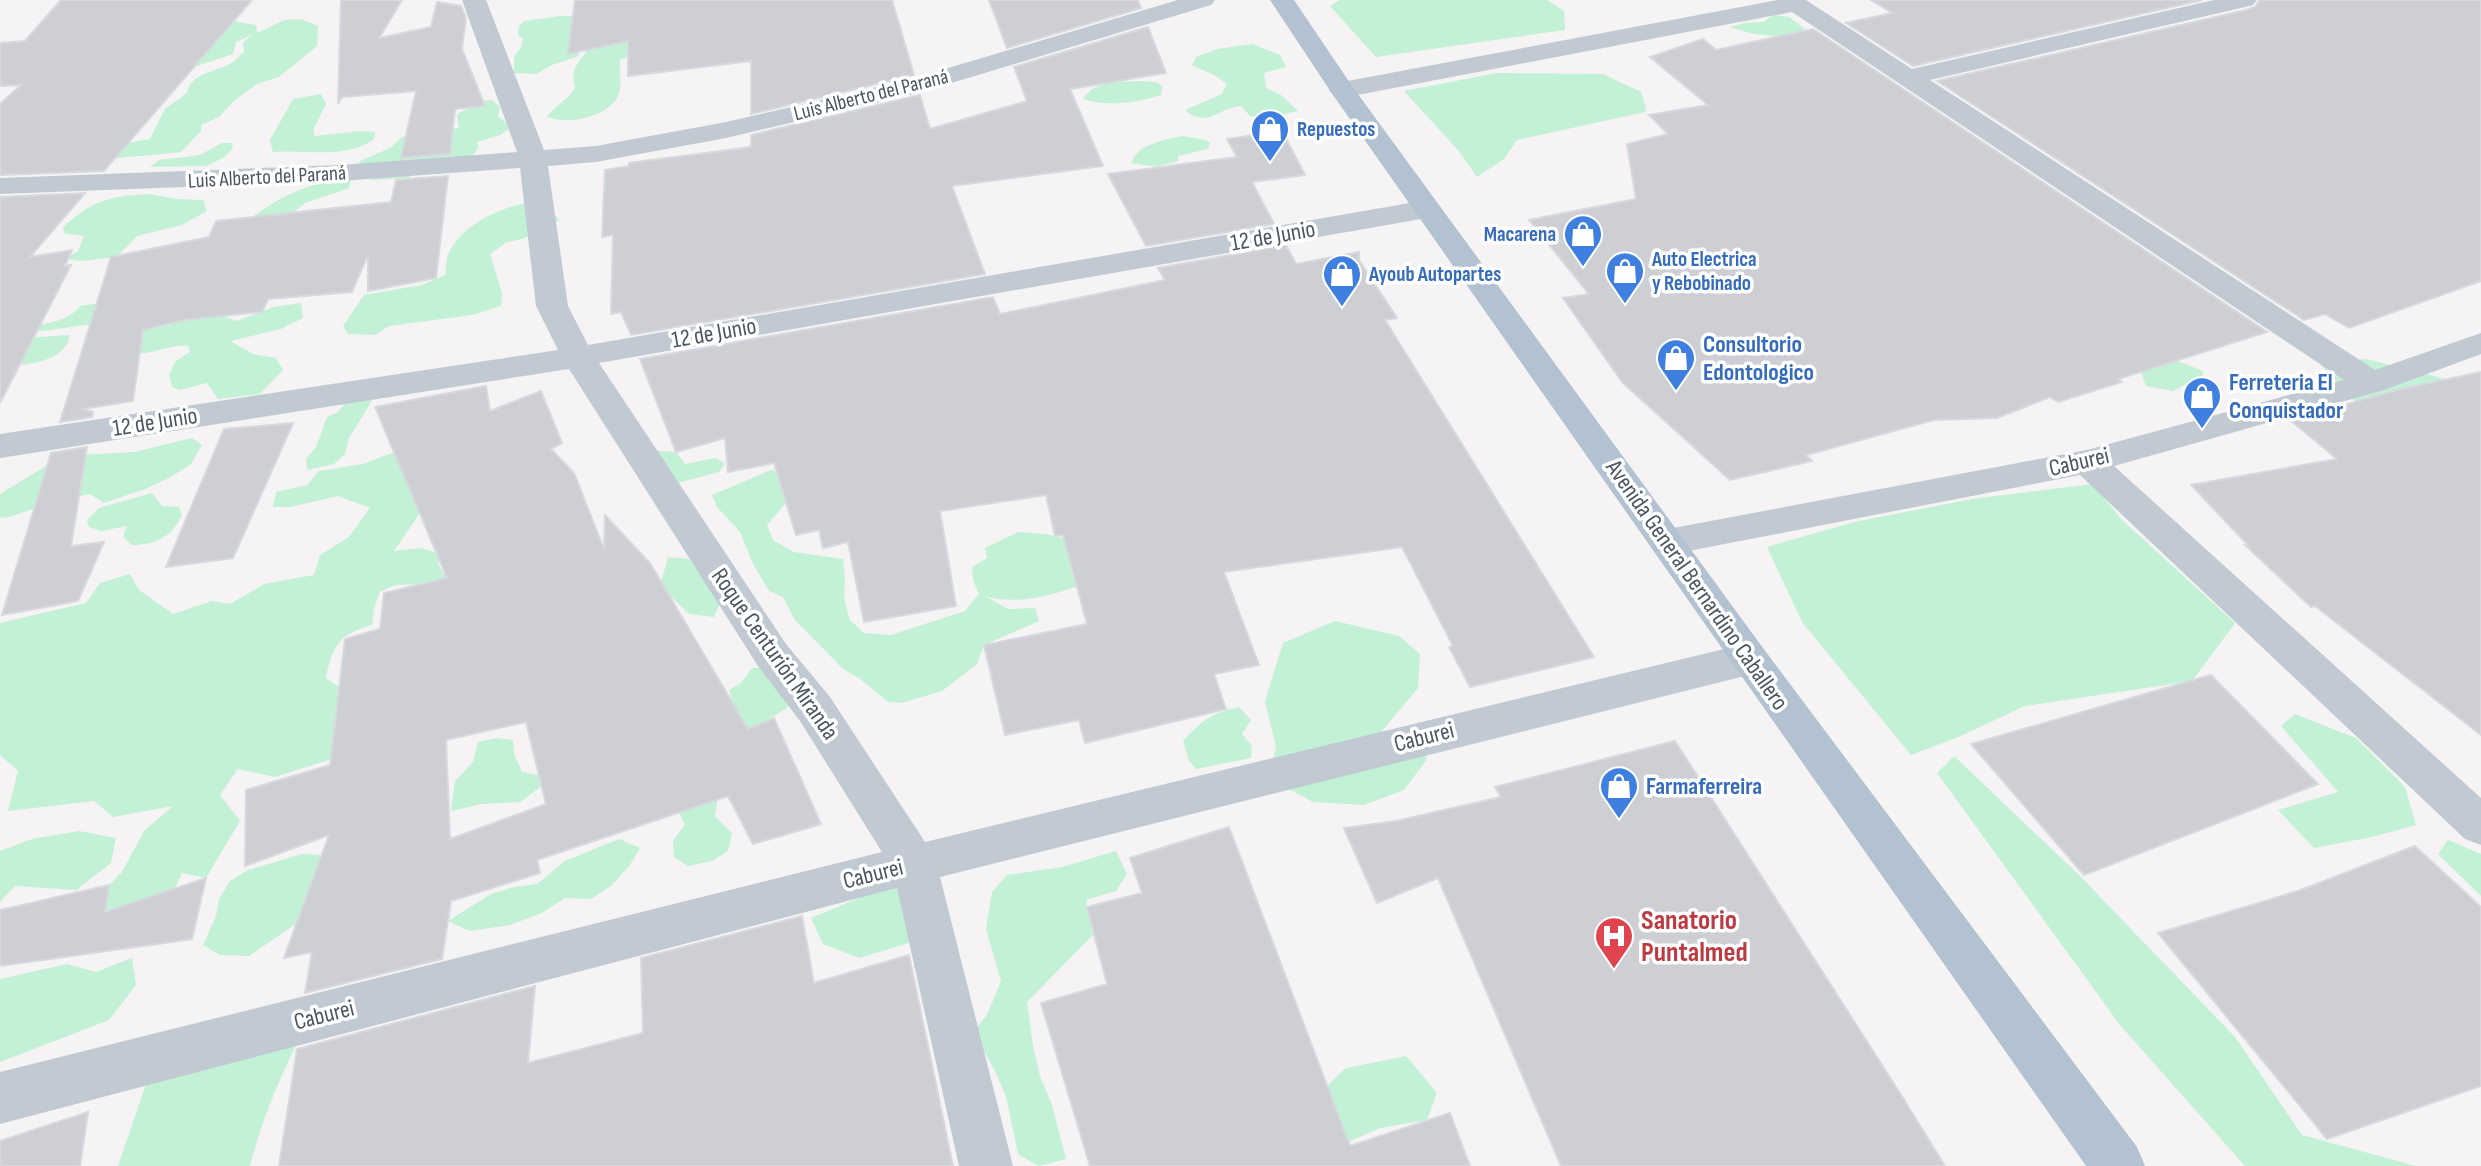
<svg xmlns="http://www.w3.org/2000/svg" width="2481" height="1166" font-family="'Sofia Sans Condensed',sans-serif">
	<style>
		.green { fill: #c3f1d5 }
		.building { fill: #cdcfd5; stroke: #d7d9de; stroke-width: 2; fill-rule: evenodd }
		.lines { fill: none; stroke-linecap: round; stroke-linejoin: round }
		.street { fill: #c1cad2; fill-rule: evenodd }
		.primary { fill: #b3c2d1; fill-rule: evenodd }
		.labels { text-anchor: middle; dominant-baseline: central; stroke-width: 7; stroke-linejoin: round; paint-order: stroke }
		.far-street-label { font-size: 21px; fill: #4a5661; stroke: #fff }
		.far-shop-label { font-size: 21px; font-weight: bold; fill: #366cbe; stroke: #fff; text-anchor: start }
		.street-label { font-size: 24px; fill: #4a5661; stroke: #fff }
		.shop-label { font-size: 24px; font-weight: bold; fill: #366cbe; stroke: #fff; text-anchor: start }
		.near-health-label { font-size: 28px; font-weight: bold; fill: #be3a42; stroke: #fff; text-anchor: start }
	</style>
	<rect width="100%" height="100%" fill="#f5f3f3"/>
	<g class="green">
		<polygon points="1340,0 1547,0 1564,11 1565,30 1376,57 1330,6"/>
		<path d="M624,4l13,49 -17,7c-1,10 2,23 -1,33 -6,23 -54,34 -72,23 9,-11 21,-16 28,-28 -4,-17 0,-22 11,-35l-5,-10z"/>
		<path d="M1774,15l15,2 16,12c-22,12 -52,6 -75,-2l14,-4 19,-1z"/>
		<polygon points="560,16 575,16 572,38 579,56 552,65 536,74 514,73 514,56 521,48 523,39 518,35 519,26 525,21"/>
		<path d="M301,19l17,7 -1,20 -38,31 -22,7 -22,16 -16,17 -18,8v6l-20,21 -93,9 39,-18 23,-4 15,-30 22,-16c3,-20 28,-21 43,-29 5,-3 9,-8 14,-12l-1,-9 9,-8 -16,7 -3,12 -45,15 38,-49 30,5 1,8 27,-13z"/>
		<path d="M1252,44l28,11 6,12 -22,6 2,15 15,7 17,16 -31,7 -17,-2 -9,-10c-24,2 -33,23 -56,4l37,-16 5,-10 -11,-8 -24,-11 4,-8 21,-8z"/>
		<polygon points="1497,73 1603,74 1641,92 1646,108 1645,112 1517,140 1504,159 1477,177 1458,150 1404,91"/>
		<path d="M1138,81l18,1 6,4 -1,9c-24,8 -54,12 -78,4 12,-19 35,-17 55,-18z"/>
		<path d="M321,94l5,10 -12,24v8l47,-5 14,1 -1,7c-29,21 -69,10 -101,13l-3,-12 23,-41z"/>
		<path d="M492,100l8,7 -2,10 14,10 -12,8 -23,7 2,5 -6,8 -46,10 -19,13 -35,2 -11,-4 -4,-9 2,-6 30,-13 12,-11 57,-9 -2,-13c8,-7 16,-6 23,-14z"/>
		<path d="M1182,136l24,4 4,3 -2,6 -30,7v5l-21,6 -25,-4c4,-19 33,-23 50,-27z"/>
		<polygon points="222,143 233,143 232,149 223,158 206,166 150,167 159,160 200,155"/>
		<path d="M331,180h20l-2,8 -44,15 -17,13 -39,4c23,-19 54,-34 82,-40z"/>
		<path d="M150,194l25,5 28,1 4,11 -25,14 -45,11 -20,21 -36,4 -16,-2 13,-8 6,-15 -20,-3 -1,-6c30,-27 47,-31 87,-33z"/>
		<path d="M532,202l15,6 13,12 -37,19 -16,3 -17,12 12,39 -1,13 -29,9 -83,11 -14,9 -27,-1 -5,-8 21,-31 58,-10 23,-10c1,-7 1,-16 4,-22 14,-30 52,-46 83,-51z"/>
		<path d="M133,298l-20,23 -113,16v-8c25,-4 66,-2 80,-23z"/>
		<path d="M301,303l2,15 -22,11 -51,12 23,13 23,4 7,12 -23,24 -42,5 -11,-16 -27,7 -8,-3 -3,-13 7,-13 14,-9 -2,-6c-20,-2 -36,10 -56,7l10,-23 29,-5 -5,-4 56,-5 15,5 36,-14z"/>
		<path d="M70,335c-4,23 -33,29 -53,30l9,-27z"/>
		<polygon points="2155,352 2203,371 2203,375 2173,391 2146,386 2135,355"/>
		<polygon points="2366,359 2446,379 2456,396 2355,402 2320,364"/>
		<polygon points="351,396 373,399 349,438 345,454 334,464 307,470 306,459 316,447 327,417 338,412"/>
		<polygon points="192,438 202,445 191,464 169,478 145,489 104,503 90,494 55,501 10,517 0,518 0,494 46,466 80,455 134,452"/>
		<path d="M405,448l26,49 -37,54 27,-3 16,5 2,13 9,15 -18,15 -7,-12 -28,1 -15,7 -6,16 -2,17c-32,8 -40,21 -46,53l36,24 -11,51 -76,24 -37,-8 -18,26 20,26 -34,57 -24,-5 -17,37 -61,11 5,-36 13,-13 22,-41 29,-25 -60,11 -19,-16 -86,10 10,-40 -18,-16v-132l86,-20 14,-20 30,-9 9,16 34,24 39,-13 18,3 34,-20 50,-9 6,-20 29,-18 21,-29 -32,-12 -48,11h-17l3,-15 31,-7 12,-14 44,-7z"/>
		<polygon points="657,451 676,452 685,464 715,458 725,463 719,472 677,483"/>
		<path d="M771,470l16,6 5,20 -25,29 6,15 21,12 49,7 2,19 -1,21 6,21 14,13 27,2 74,-24 14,-17 -6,-14 -1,-13 15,-9 -2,-10 33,-16 28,2 29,7 44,30c-42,15 -90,38 -134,25l23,13 27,-1 4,13 -55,24 -7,19 -35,27 -40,12 -14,-1 -29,-24 -16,-9 -48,-49 -12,-23 -14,-6 -16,-27 -13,-32 -23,-25 -5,-12z"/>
		<polygon points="2093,484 2122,520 2235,623 2192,681 2025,706 1956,738 1911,755 1802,622 1767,547 1854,522 1972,499"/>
		<path d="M152,493l10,13 17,1 3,8c-10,22 -26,30 -51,30l-8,-9 4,-10 -26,5 -12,-4 -2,-7 12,-12z"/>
		<polygon points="668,557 690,559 720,603 714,617 689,614 660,586"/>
		<polygon points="1335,621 1399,636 1420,654 1418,688 1382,731 1416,739 1427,759 1404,790 1364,805 1313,802 1287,788 1272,763 1276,747 1265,701 1283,643"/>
		<polygon points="752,668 769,668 788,699 787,708 764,722 741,731 729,690 741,683"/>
		<path d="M1239,707l12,13 -9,14 10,12 -1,12 -55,11 -7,-8 -6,-20c19,-21 29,-28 56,-34z"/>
		<polygon points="2295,714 2356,738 2405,787 2416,825 2372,837 2314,848 2278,810 2338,792 2281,726"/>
		<polygon points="497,738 513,740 514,754 522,772 553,778 520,802 482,804 451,811 455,781 473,762 478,742"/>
		<polygon points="1954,756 2079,875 2235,1037 2302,1135 2416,1166 2245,1166 2120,1025 1937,773"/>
		<polygon points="720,782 715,816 732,833 728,851 712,861 688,866 674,857 673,841 685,824 674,804"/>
		<polygon points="79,831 116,838 111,863 76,890 15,886 0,902 0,851 32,839"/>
		<polygon points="619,839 640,848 630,865 611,886 591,899 565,898 542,913 510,925 470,931 448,921 491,894 514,887 537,884 565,861"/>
		<polygon points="2448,840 2481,854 2481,896 2438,854"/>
		<polygon points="1116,851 1127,874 1116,891 1086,900 1093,935 1027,1002 1033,1046 1040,1076 1052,1105 1066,1159 1039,1166 1018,1154 1006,1096 994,1069 973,1032 987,1015 1001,981 986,929 992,892 1007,875 1062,867"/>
		<polygon points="302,854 319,855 325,860 297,923 249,956 220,955 203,945 216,916 219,899 230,881 248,870"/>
		<polygon points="922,872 932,936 859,958 823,944 811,918"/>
		<polygon points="132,958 136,985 109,1020 0,1062 0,979 67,964 96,972"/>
		<path d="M298,1041c-20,41 -37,81 -48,125h-132l40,-117z"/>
		<polygon points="1406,1056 1437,1093 1427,1120 1380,1128 1344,1144 1333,1119 1328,1085 1346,1068"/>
	</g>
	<g class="building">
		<polygon points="61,0 252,0 104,171 0,175 0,104 21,85 0,86 0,43 25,41"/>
		<polygon points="341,0 402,0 379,38 431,27 437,2 461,6 466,18 462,49 485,106 455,109 450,154 401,158 416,91 342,97 338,104"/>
		<polygon points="575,0 892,0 914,75 751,114 751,61 628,76 628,41 568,54"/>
		<polygon points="989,0 1138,0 1141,8 1007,48"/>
		<polygon points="1871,0 2202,0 1913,66 1846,23 1892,13"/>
		<polygon points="2260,0 2481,0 2481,281 2349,328 2325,314 2304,320 1937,81 2246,10 2255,7"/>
		<polygon points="1148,27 1166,73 1070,89 1103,166 952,186 985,274 631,335 621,312 611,314 613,235 602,237 605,170 629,166 629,163 751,147 751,135 920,95 930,129 1027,101 1014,67"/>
		<polygon points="1813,29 2267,332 2118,379 2122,382 2058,402 2050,397 1997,418 1934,420 1806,455 1812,461 1730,480 1623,383 1563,298 1589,294 1529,220 1636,199 1627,144 1668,134 1649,115 1708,105 1650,57 1703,39 1716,50"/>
		<polygon points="1282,131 1305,175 1252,182 1274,224 1146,246 1108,174 1237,157 1227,139"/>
		<polygon points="448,176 436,278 368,291 368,255 352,292 268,299 262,312 184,320 143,330 133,401 83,409 93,412 92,417 60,422 111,257 209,237 216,221 391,202 396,180"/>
		<polygon points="85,193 30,257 72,250 65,266 71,265 0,403 0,197"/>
		<polygon points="1286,245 1296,264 1359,252 1359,260 1397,318 1385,320 1594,657 1470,687 1449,647 1453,646 1402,547 1224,572 1259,665 1214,674 1226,709 1085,743 1079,720 1005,735 984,645 1087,624 1063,535 1055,536 1046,495 940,511 956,606 864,622 848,542 823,548 819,530 796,535 774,463 728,472 725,438 676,452 640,359 993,297 1000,314 1165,280 1158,268"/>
		<polygon points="2481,372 2481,735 2315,606 2311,607 2245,545 2248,545 2191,485 2337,459 2290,420 2397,390"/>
		<path d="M486,386l4,25 51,-20 21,52 -11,6 23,24 30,76 1,-34 45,48 98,166 26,-11 47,106 -68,20 -25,-48 -191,64 3,13 -89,28 -9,58 -137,34 7,-41 -28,6 45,-123 -84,31 1,-76 84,-25 15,-126 35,-10 4,-36 63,-15 -72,-171zM526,722l20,82 -96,35 -4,-99z"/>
		<polygon points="293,423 233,558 166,567 224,429"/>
		<polygon points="87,447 71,546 104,542 78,601 2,615 51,453"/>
		<polygon points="2211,675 2318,784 2084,875 1971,744"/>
		<polygon points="1675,741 1903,1098 1945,1166 1561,1166 1438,878 1377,903 1344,828 1396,821 1501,797 1495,787"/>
		<polygon points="1229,827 1350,1146 1450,1113 1470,1166 1090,1166 1041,1003 1107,984 1087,907 1142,893 1130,858"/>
		<polygon points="2415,846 2481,907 2481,1086 2327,1139 2158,933 2298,891"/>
		<polygon points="206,878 192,939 0,966 0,910 109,885 105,912"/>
		<polygon points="802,916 814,983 909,955 953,1166 279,1166 297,1049 535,986 528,1063 643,1033 641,958"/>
		<polygon points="88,1112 80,1166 0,1166 0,1141"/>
	</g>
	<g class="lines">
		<g class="street">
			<polygon points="462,0 486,0 544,150 596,146 726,122 911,79 1178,0 1215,0 1211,5 918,93 726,138 596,162 548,166 568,306 588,345 1427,200 1437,203 1441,209 1437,215 1427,218 599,363 786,644 830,697 925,842 1749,643 1763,648 1769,659 1763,670 1749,675 940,877 1013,1166 959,1166 897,888 0,1124 0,1072 882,852 800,721 758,666 569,369 0,458 0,434 558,350 536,306 520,168 340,181 0,194 0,178 340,165 517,152"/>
			<polygon points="1778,0 1806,0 1912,69 2214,0 2257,0 2253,5 2245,7 1930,80 2375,370 2481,333 2481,354 2384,390 2114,466 2481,798 2481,845 2465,839 2080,475 1668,555 1655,551 1649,542 1655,533 1668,529 2087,450 2344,380 1792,12 1342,98 1333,95 1329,90 1333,85 1342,82"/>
		</g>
		<polygon class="primary" points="1270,0 1294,0 1352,86 1763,648 2137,1147 2145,1166 2086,1166 1333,95"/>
	</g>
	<defs>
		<symbol id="shop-pin" viewBox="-11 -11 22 30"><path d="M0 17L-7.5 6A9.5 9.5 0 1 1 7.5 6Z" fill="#3f7fe0" stroke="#fff"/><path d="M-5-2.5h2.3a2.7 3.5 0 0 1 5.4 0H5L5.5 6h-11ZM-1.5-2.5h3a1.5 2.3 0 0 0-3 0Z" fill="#fff"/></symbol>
		<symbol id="hospital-pin" viewBox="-11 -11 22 30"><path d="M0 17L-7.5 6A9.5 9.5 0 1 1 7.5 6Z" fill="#e0444e" stroke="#fff"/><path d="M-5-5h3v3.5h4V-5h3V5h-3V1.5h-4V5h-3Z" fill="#fff"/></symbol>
	</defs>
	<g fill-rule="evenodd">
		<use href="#shop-pin" x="1248" y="107" width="44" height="60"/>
		<use href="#shop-pin" x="1561" y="212" width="44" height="60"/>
		<use href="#shop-pin" x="1603" y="249" width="44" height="60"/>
		<use href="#shop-pin" x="1320" y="252" width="44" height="60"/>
		<use href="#shop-pin" x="1654" y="336" width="44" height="60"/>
		<use href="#shop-pin" x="2180" y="374" width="44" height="60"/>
		<use href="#shop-pin" x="1597" y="764" width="44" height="60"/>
		<use href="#hospital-pin" x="1592" y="914" width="44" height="60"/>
	</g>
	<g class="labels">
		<g class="far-street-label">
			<text transform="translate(871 95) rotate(-14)">Luis Alberto del Paraná</text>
			<text transform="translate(267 177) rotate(-3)">Luis Alberto del Paraná</text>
		</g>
		<g class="far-shop-label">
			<text x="1297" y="129">Repuestos</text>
			<text x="1556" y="234" text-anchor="end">Macarena</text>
			<text x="1652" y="259">Auto Electrica<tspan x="1652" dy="24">y Rebobinado</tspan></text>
			<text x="1369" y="274">Ayoub Autopartes</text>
		</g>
		<g class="street-label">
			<text transform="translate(1273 236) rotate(-10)">12 de Junio</text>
			<text transform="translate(714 333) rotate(-10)">12 de Junio</text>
			<text transform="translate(155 422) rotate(-9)">12 de Junio</text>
			<text transform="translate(2079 462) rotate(-13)">Caburei</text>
			<text transform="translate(1697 585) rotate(55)">Avenida General Bernardino Caballero</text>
			<text transform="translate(775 654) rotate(55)">Roque Centurión Miranda</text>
			<text transform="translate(1424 737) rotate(-14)">Caburei</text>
			<text transform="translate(873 874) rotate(-14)">Caburei</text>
			<text transform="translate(324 1015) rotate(-14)">Caburei</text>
		</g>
		<g class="shop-label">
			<text x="1703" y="344">Consultorio<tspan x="1703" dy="28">Edontologico</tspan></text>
			<text x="2229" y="382">Ferreteria El<tspan x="2229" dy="28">Conquistador</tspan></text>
			<text x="1646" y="786">Farmaferreira</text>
		</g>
		<g class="near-health-label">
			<text x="1641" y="920">Sanatorio<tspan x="1641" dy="32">Puntalmed</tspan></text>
		</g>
	</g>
</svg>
